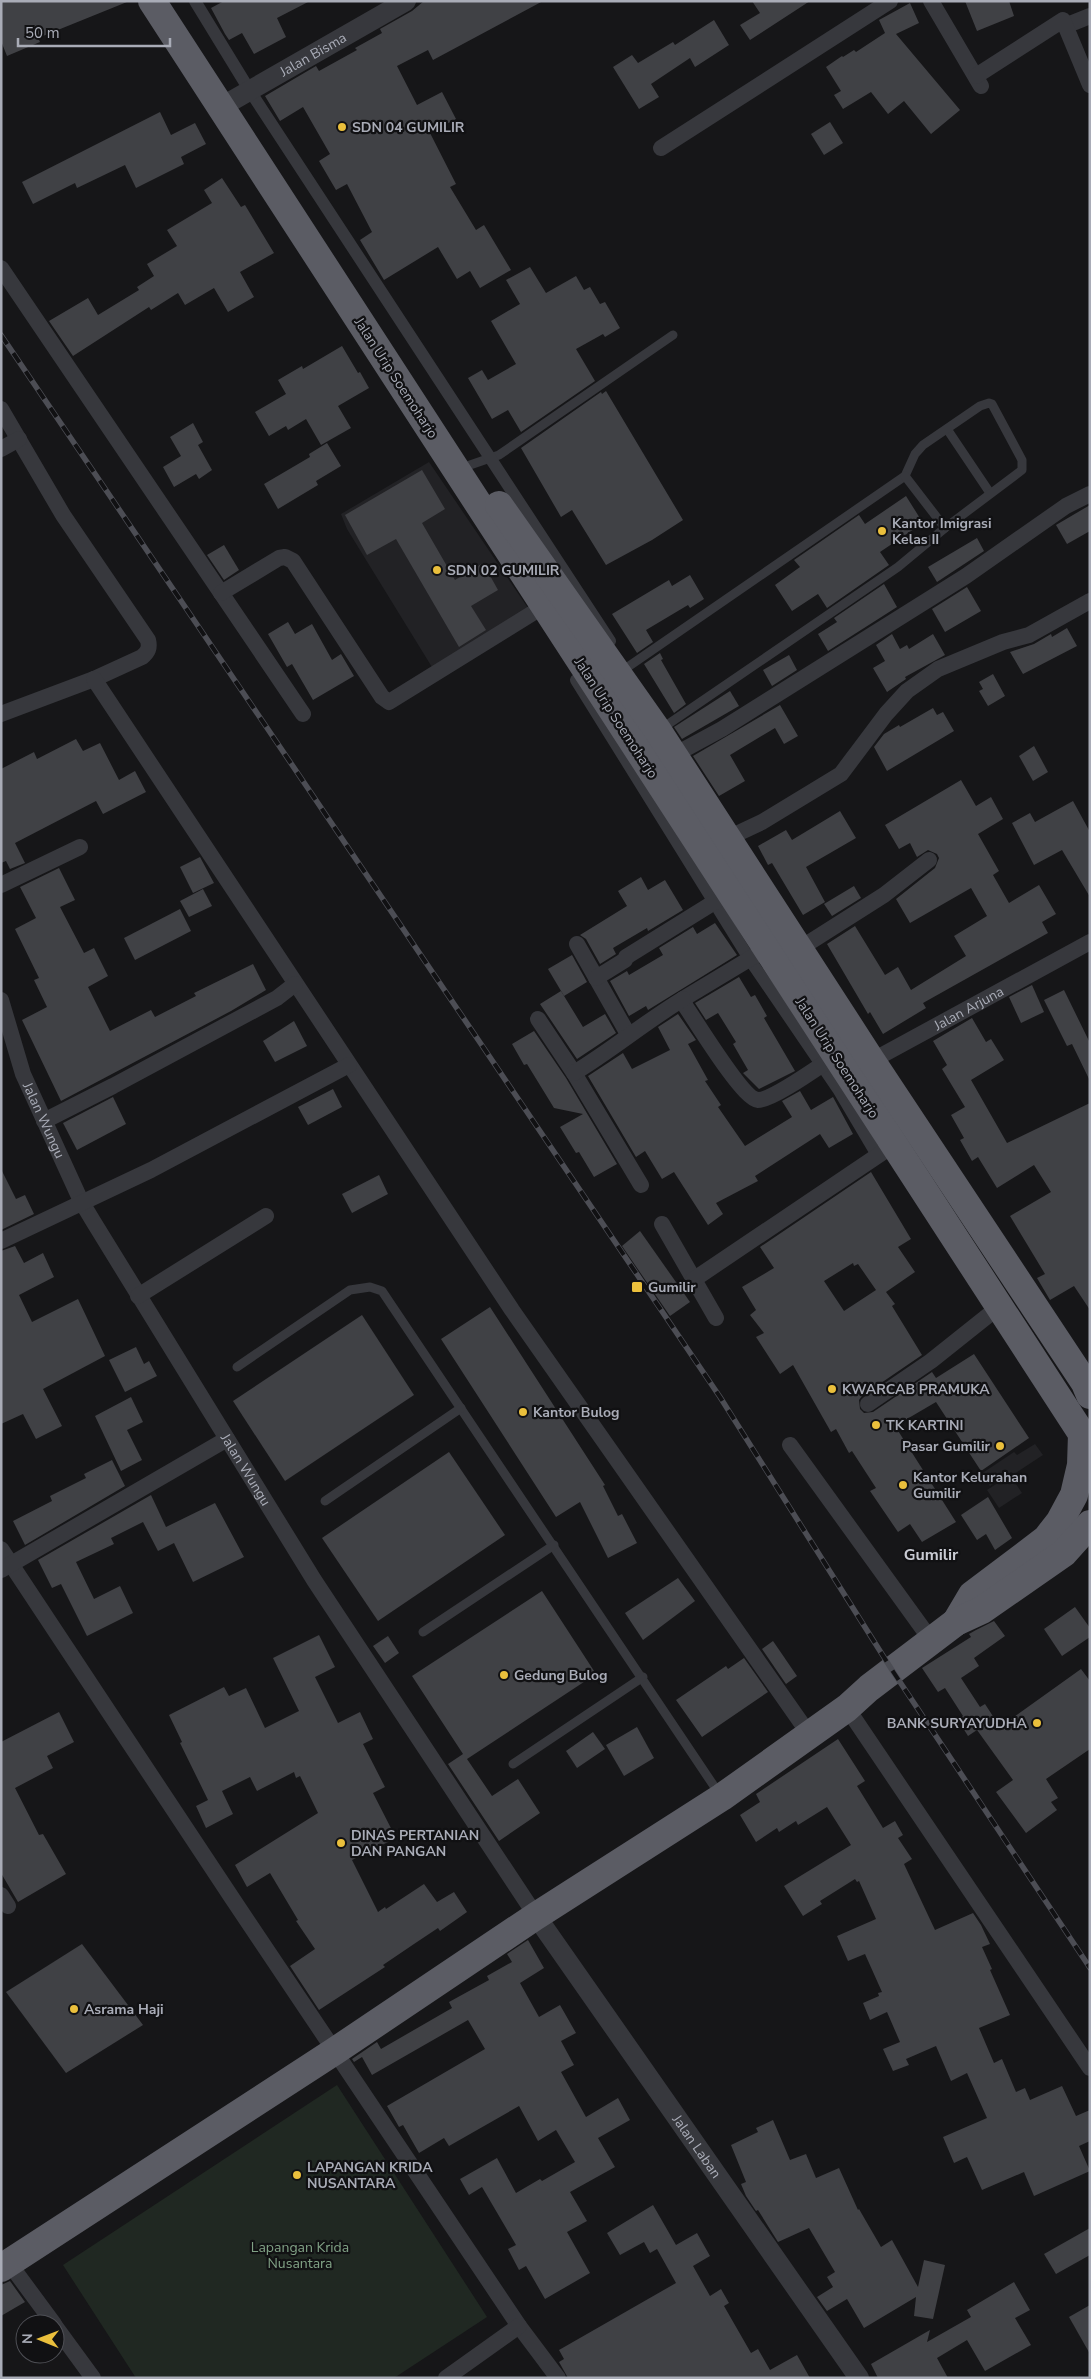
<svg xmlns="http://www.w3.org/2000/svg" width="1091" height="2379" font-family="'Nunito Sans',sans-serif">
	<style>
		.built { fill: #222225 }
		.green { fill: #202822 }
		.building { fill: #404145; fill-rule: evenodd }
		.lines { fill: none; stroke-linecap: round; stroke-linejoin: round }
		.service { stroke: #37383d; stroke-width: 9 }
		.pedestrian { stroke: #37383d; stroke-width: 12 }
		.minor { stroke: #37383d; stroke-width: 16 }
		.tertiary { stroke: #37383d; stroke-width: 20 }
		.trunk { stroke: #5b5c64; stroke-width: 28 }
		.rail-casing { stroke: #4c4d54; stroke-width: 5.5 }
		.rail { stroke: #111113; stroke-width: 4; stroke-dasharray: 11; stroke-linecap: butt }
		.poi-dot { fill: #eabf3c; stroke: #111113; stroke-width: 2 }
		.labels { text-anchor: middle; dominant-baseline: central; stroke-width: 4.5; stroke-linejoin: round; paint-order: stroke }
		.street-label { font-size: 14px; fill: #a9acb7; stroke: #111113 }
		.poi-label { font-size: 14px; font-weight: bold; fill: #a9acb7; stroke: #111113; text-anchor: start }
		.park-label { font-size: 14px; fill: #80a185; stroke: #111113 }
		.quarter-label { font-size: 16px; font-weight: bold; fill: #c9cbd3; stroke: #111113 }
	</style>
	<rect width="100%" height="100%" fill="#161618"/>
	<g class="built">
		<polygon points="429,462 530,611 435,672 347,529 341,514"/>
		<polygon points="1035,1444 1043,1455 1014,1474 1011,1472 990,1486 981,1474 1014,1452 1017,1455"/>
		<polygon points="1010,1475 1022,1493 999,1508 987,1490"/>
	</g>
	<polygon class="green" points="337,2085 487,2317 394,2378 136,2378 63,2265"/>
	<g class="building">
		<polygon points="1,1 127,1 127,2 38,38 40,42 7,56 1,41"/>
		<polygon points="224,1 310,1 277,18 286,37 254,54 242,33 229,40 225,34 211,8"/>
		<polygon points="424,1 543,1 433,60 428,50 397,66 417,105 442,92 456,119 430,133 456,184 450,187 476,230 484,225 511,270 480,288 470,271 457,279 438,247 384,280 360,240 372,232 347,184 336,190 319,161 330,154 303,107 280,121 265,96 316,66 319,71 357,50 355,48 382,33 380,29 412,11"/>
		<polygon points="752,1 810,1 750,40 740,25 760,13"/>
		<polygon points="965,1 1009,1 1014,16 977,31"/>
		<polygon points="910,3 919,23 896,34 960,110 931,134 904,101 888,114 871,92 843,109 834,95 841,91 826,67 842,56 843,57 854,50 856,52 885,33 879,20"/>
		<polygon points="714,20 729,45 695,67 690,58 651,84 659,97 639,109 613,67 632,55 638,63 673,42 675,45"/>
		<polygon points="160,112 171,135 195,123 206,144 181,157 184,164 136,188 125,165 77,188 75,183 33,204 22,182"/>
		<polygon points="830,122 843,143 824,155 811,134"/>
		<polygon points="222,178 241,207 245,205 274,253 240,272 254,297 228,312 214,288 185,305 178,293 151,310 149,307 73,356 49,321 88,298 98,315 139,290 137,287 154,276 147,264 177,246 167,230 212,203 204,190"/>
		<polygon points="530,267 546,293 576,276 584,290 590,287 600,304 605,302 620,328 605,337 603,334 576,349 595,381 521,432 508,410 492,419 468,378 482,370 488,380 516,364 491,321 520,304 506,280"/>
		<polygon points="342,346 358,373 360,372 369,388 338,406 351,428 321,445 306,419 288,430 286,426 269,436 255,412 286,394 278,380 302,366 303,369"/>
		<polygon points="606,391 683,520 652,540 606,565 572,510 561,517 521,448 601,392 602,394"/>
		<polygon points="193,423 203,442 198,445 212,470 199,479 196,474 174,487 163,467 181,456 170,437"/>
		<polygon points="327,443 341,466 316,481 318,485 278,509 264,484 310,457 309,454"/>
		<polygon points="422,470 445,509 422,523 455,580 483,563 498,590 471,606 486,630 459,647 396,539 367,555 345,515"/>
		<polygon points="906,496 923,523 880,552 889,565 827,608 818,594 792,611 775,585 800,567 794,560 859,515 865,524"/>
		<polygon points="1090,505 1090,531 1067,544 1056,525"/>
		<polygon points="977,538 984,551 937,582 928,567"/>
		<polygon points="224,545 239,570 224,580 207,555"/>
		<polygon points="690,575 704,599 690,608 688,605 646,630 653,642 637,653 612,614 669,580 672,586"/>
		<polygon points="884,584 897,607 828,651 818,634 837,622 834,618"/>
		<polygon points="967,587 981,611 945,632 932,609"/>
		<polygon points="288,622 295,634 312,624 332,660 341,654 354,676 313,700 292,664 287,667 268,634"/>
		<polygon points="1067,628 1077,646 1023,674 1010,652 1034,644 1051,634 1052,637"/>
		<polygon points="892,634 900,649 907,645 909,649 933,634 945,655 905,677 906,679 887,692 873,668 885,661 876,645"/>
		<polygon points="660,653 663,659 661,660 686,704 674,713 644,664"/>
		<polygon points="789,655 797,670 772,686 763,670"/>
		<polygon points="993,674 1005,696 988,706 979,691 983,689 979,682"/>
		<polygon points="730,691 739,706 682,739 674,727"/>
		<polygon points="780,705 798,736 784,744 775,728 730,755 745,781 719,796 693,756"/>
		<polygon points="933,708 937,715 943,712 954,731 887,771 874,747 884,734 899,725 900,727"/>
		<polygon points="76,739 83,751 100,743 119,780 135,771 146,792 103,814 96,801 15,843 25,863 10,869 6,861 1,863 1,769 34,752 37,759"/>
		<polygon points="1034,746 1048,772 1033,781 1019,756"/>
		<polygon points="961,780 976,806 991,797 1003,819 978,834 999,871 993,875 1009,903 1039,885 1056,914 1042,922 1048,933 923,1003 926,1008 883,1034 870,1012 868,1014 827,944 855,926 885,975 898,967 911,990 966,956 954,936 987,916 971,888 910,923 896,899 935,868 939,858 937,854 928,850 917,857 910,843 899,849 885,825"/>
		<polygon points="1073,801 1090,832 1090,897 1062,850 1034,865 1012,823 1030,813 1035,822"/>
		<polygon points="840,811 856,838 806,867 825,902 803,915 772,863 768,865 758,846 786,830 792,840"/>
		<polygon points="200,857 214,883 193,893 180,867"/>
		<polygon points="59,868 75,900 60,907 84,953 94,948 108,976 88,987 110,1031 151,1010 155,1017 196,996 194,993 253,964 266,990 231,1011 61,1101 22,1020 47,1007 34,980 39,978 15,929 36,918 20,887"/>
		<polygon points="641,877 648,890 665,880 683,910 648,931 647,928 613,948 616,954 600,964 586,939 580,935 627,906 618,891"/>
		<polygon points="854,886 861,898 832,916 824,904"/>
		<polygon points="203,889 212,906 189,917 180,901"/>
		<polygon points="180,909 191,931 135,960 124,938"/>
		<polygon points="715,923 737,955 648,1010 646,1006 629,1016 610,981 627,971 629,975 663,955 659,948 693,927 697,934"/>
		<polygon points="572,955 587,982 564,996 548,969"/>
		<polygon points="739,977 751,997 755,995 767,1016 764,1018 795,1071 759,1089 743,1073 748,1070 733,1044 736,1042 718,1013 706,1020 695,1003"/>
		<polygon points="1032,985 1044,1012 1021,1023 1009,997"/>
		<polygon points="1064,990 1090,1043 1090,1081 1072,1044 1067,1046 1044,1000"/>
		<polygon points="561,991 583,1027 605,1014 616,1033 577,1059 540,1004"/>
		<polygon points="678,1014 696,1040 688,1044 708,1080 705,1081 721,1105 718,1107 745,1146 792,1117 782,1101 800,1091 811,1110 833,1097 853,1134 829,1148 820,1134 755,1176 758,1181 716,1203 723,1214 708,1225 674,1172 662,1179 645,1151 636,1157 588,1076 623,1053 632,1069 670,1050 658,1027"/>
		<polygon points="972,1018 986,1042 991,1039 1004,1060 971,1080 1007,1143 1090,1103 1090,1310 1074,1286 1050,1300 1037,1278 1045,1274 1010,1216 1051,1192 1034,1165 997,1188 978,1157 972,1161 960,1140 964,1138 951,1115 965,1107 942,1069 947,1065 933,1041"/>
		<polygon points="294,1021 307,1046 275,1062 263,1041"/>
		<polygon points="534,1031 566,1078 617,1164 594,1177 579,1152 576,1153 560,1127 583,1114 554,1108 527,1064 524,1065 512,1044"/>
		<polygon points="333,1089 342,1107 308,1125 298,1107"/>
		<polygon points="113,1097 126,1124 77,1150 63,1123"/>
		<polygon points="1,1169 16,1199 25,1195 34,1214 1,1230"/>
		<path d="M871,1172l40,67 -13,8 17,25 -29,20 9,12 -3,2 30,49 -60,41 -3,4 1,9 4,4 9,-1 59,-40 4,6 38,-24 55,84 -48,33 -45,-69 -41,24 61,96 -34,20 -12,-18 -12,8 -28,-41 6,-3 -24,-37 -3,2 -13,-24 -5,3 -38,-67 -13,9 -24,-37 8,-4 -14,-18 6,-5 -14,-23 32,-19 -14,-21zM853,1263l1,3 4,-2 18,26 -32,21 -20,-30z"/>
		<polygon points="379,1175 388,1194 352,1213 342,1194"/>
		<polygon points="640,1231 690,1302 670,1316 622,1246"/>
		<polygon points="15,1246 24,1263 43,1253 54,1277 19,1295 32,1322 78,1299 105,1356 43,1389 62,1426 36,1439 23,1414 1,1424 1,1251"/>
		<polygon points="490,1307 605,1485 603,1486 618,1516 622,1514 637,1543 608,1558 580,1502 556,1517 441,1339"/>
		<polygon points="362,1315 414,1395 285,1481 233,1401"/>
		<polygon points="136,1347 144,1364 149,1361 157,1376 125,1392 109,1360"/>
		<polygon points="131,1397 143,1422 127,1430 142,1460 121,1471 95,1416"/>
		<polygon points="449,1452 505,1535 378,1621 322,1538"/>
		<polygon points="112,1460 125,1486 25,1545 13,1521 52,1501 50,1496 86,1478 84,1474"/>
		<polygon points="151,1495 166,1527 215,1503 244,1557 193,1582 174,1543 158,1551 143,1522 111,1538 114,1544 76,1562 94,1599 120,1586 133,1613 87,1636 61,1584 52,1588 38,1560"/>
		<polygon points="988,1497 1012,1538 995,1550 986,1534 977,1540 961,1515"/>
		<polygon points="678,1578 695,1601 643,1640 625,1613"/>
		<polygon points="542,1591 596,1674 467,1759 492,1796 518,1779 540,1813 499,1841 448,1764 463,1754 412,1676"/>
		<polygon points="1075,1607 1090,1628 1090,1637 1062,1656 1044,1629"/>
		<polygon points="994,1621 1005,1636 974,1658 979,1666 961,1678 980,1707 985,1704 1000,1727 1081,1669 1090,1681 1090,1749 1046,1779 1058,1798 1051,1802 1057,1810 1026,1833 996,1792 1013,1780 977,1730 968,1736 958,1720 963,1716 945,1688 938,1692 922,1668 971,1637 969,1634 976,1630"/>
		<polygon points="319,1635 335,1667 315,1677 338,1723 360,1712 373,1739 363,1744 385,1787 373,1793 396,1838 352,1860 378,1912 385,1907 386,1909 424,1884 437,1902 454,1892 467,1912 440,1931 438,1928 414,1944 383,1965 385,1967 319,2010 290,1966 315,1949 296,1921 298,1920 270,1873 247,1887 235,1865 318,1813 300,1776 296,1778 294,1772 257,1791 250,1777 222,1791 233,1814 206,1828 196,1806 208,1800 180,1743 182,1742 169,1715 224,1687 229,1696 246,1688 265,1728 299,1711 273,1658"/>
		<polygon points="388,1636 399,1653 385,1663 373,1646"/>
		<polygon points="773,1641 797,1676 786,1684 762,1649"/>
		<polygon points="744,1658 768,1692 702,1737 676,1700 726,1666 728,1669"/>
		<polygon points="59,1712 74,1742 47,1756 53,1768 15,1788 39,1835 43,1834 66,1874 18,1902 1,1873 1,1742"/>
		<polygon points="637,1727 654,1758 624,1776 606,1745"/>
		<polygon points="593,1732 605,1749 577,1768 566,1751"/>
		<polygon points="838,1739 865,1781 857,1786 883,1828 895,1821 903,1835 898,1838 912,1859 904,1864 935,1930 973,1913 981,1925 990,1944 982,1947 992,1969 990,1970 1010,2015 979,2028 994,2063 1002,2059 1016,2092 1025,2088 1030,2100 1062,2086 1076,2116 1090,2110 1090,2141 1079,2146 1090,2171 1034,2196 1024,2172 982,2190 967,2157 954,2163 943,2137 987,2118 967,2073 951,2081 936,2046 906,2059 909,2065 893,2071 883,2049 900,2042 887,2012 870,2020 863,2003 879,1996 878,1993 882,1992 865,1954 848,1961 837,1936 876,1919 859,1881 857,1882 855,1879 820,1901 822,1904 803,1916 784,1886 851,1845 827,1807 798,1825 796,1821 779,1832 777,1828 756,1842 740,1815 760,1802 756,1794"/>
		<polygon points="528,1940 544,1968 520,1983 539,2017 560,2005 576,2033 561,2041 574,2065 561,2072 586,2117 618,2098 630,2120 598,2138 615,2167 570,2192 587,2221 567,2232 590,2273 545,2299 526,2266 519,2270 508,2249 516,2245 482,2187 469,2195 460,2179 497,2158 516,2193 540,2179 542,2181 575,2162 556,2130 538,2141 519,2106 449,2146 444,2138 419,2153 403,2125 399,2127 387,2106 485,2049 468,2020 372,2075 362,2057 354,2062 352,2059 377,2042 381,2049 452,2008 449,2002 489,1980 487,1976 512,1962 507,1954"/>
		<polygon points="82,1944 143,2025 66,2073 6,1992"/>
		<polygon points="773,2120 790,2160 806,2154 816,2178 839,2168 858,2210 859,2209 881,2247 892,2240 918,2287 924,2260 945,2265 933,2319 914,2316 916,2297 864,2328 847,2299 827,2311 817,2297 833,2287 827,2277 835,2272 809,2228 778,2242 758,2210 756,2211 746,2196 741,2184 746,2182 731,2145 758,2132 756,2128"/>
		<polygon points="653,2205 676,2245 697,2233 710,2256 693,2266 710,2296 721,2289 729,2303 724,2306 751,2353 758,2349 770,2370 797,2355 810,2378 568,2378 559,2362 564,2359 559,2350 676,2283 657,2249 650,2253 644,2242 620,2255 607,2233"/>
		<polygon points="1090,2228 1090,2255 1056,2274 1044,2254"/>
		<polygon points="10,2281 25,2302 1,2316 1,2285"/>
		<polygon points="1014,2282 1030,2310 1015,2318 1031,2345 985,2371 967,2340 937,2358 948,2378 878,2378 871,2364 930,2330 927,2342 971,2317 967,2310"/>
		<polygon points="1090,2305 1090,2354 1069,2317"/>
		<polygon points="30,2354 46,2354 34,2361"/>
	</g>
	<g class="lines">
		<g class="service">
			<polyline points="947,429 990,493"/>
			<polyline points="470,465 499,455 673,335"/>
			<polyline points="619,673 905,476 915,454 923,445 980,406 989,403 992,404 1022,460 1022,470 945,528"/>
			<polyline points="661,729 898,567 945,528 905,476"/>
			<polyline points="237,1367 350,1290 370,1287 382,1291 720,1795"/>
			<polyline points="325,1501 461,1408"/>
			<polyline points="423,1632 554,1545"/>
			<polyline points="513,1764 643,1677"/>
		</g>
		<g class="pedestrian">
			<polyline points="195,1 250,91 610,641"/>
			<polyline points="576,680 750,960 838,1089 877,1155"/>
		</g>
		<g class="minor">
			<polyline points="931,1 981,86"/>
			<polyline points="1065,26 1090,16"/>
			<polyline points="976,76 1063,20 1090,85"/>
			<polyline points="661,148 890,1"/>
			<polyline points="1,268 303,714"/>
			<path d="M1,409l62,106 85,125c2,8 0,12 -6,17l-48,22 -93,35"/>
			<polyline points="1,449 19,439"/>
			<polyline points="221,593 279,558 285,557 293,561 382,697 389,702 544,606"/>
			<polyline points="94,679 512,1310 809,1734"/>
			<polyline points="674,755 722,729 966,576 1066,506 1090,494"/>
			<polyline points="728,838 762,822 841,774 886,714 907,691 938,669 1003,642 1029,635 1090,601"/>
			<polyline points="1,885 80,847"/>
			<polyline points="577,944 628,1034"/>
			<path d="M766,949l-83,50 3,8c11,16 57,92 72,93 15,0 63,-35 77,-44"/>
			<polyline points="799,949 884,895 929,860"/>
			<polyline points="596,978 625,960 626,957 729,893"/>
			<path id="s1" d="M1,1000l22,74 58,127 12,20 221,359 222,336"/>
			<polyline points="538,1019 574,1073 641,1185"/>
			<path id="s2" d="M864,1065l226,-123"/>
			<path d="M574,1073c38,-23 71,-51 109,-74"/>
			<polyline points="44,1121 113,1086 277,998 295,984"/>
			<polyline points="662,1224 716,1318"/>
			<polyline points="1,1241 151,1170 349,1065"/>
			<polyline points="693,1280 895,1144"/>
			<polyline points="138,1296 266,1216"/>
			<polyline points="868,1404 931,1361 1000,1306"/>
			<polyline points="790,1445 931,1640"/>
			<polyline points="1,1549 232,1898 519,2326 558,2378"/>
			<polyline points="1,1570 227,1439"/>
			<polyline points="847,1708 1090,2068"/>
			<polyline points="1,1895 8,1906"/>
			<polyline points="9,2263 54,2324"/>
			<polyline points="55,2326 93,2378"/>
			<polyline points="446,2378 519,2326"/>
		</g>
		<g class="tertiary">
			<path id="s3" d="M221,107l185,-106"/>
			<path id="s4" d="M536,1916l323,462"/>
		</g>
		<g class="trunk">
			<polyline points="152,1 1082,1434 1081,1465 1074,1495 1060,1521 1046,1539 972,1595 956,1622"/>
			<polyline points="499,505 658,731 871,1060 1085,1383 1090,1395"/>
			<polyline points="1,2268 335,2051 536,1916 722,1797 847,1708 869,1688 956,1622 982,1610 1064,1553 1090,1524"/>
		</g>
		<defs>
			<polyline id="rail" points="1,335 720,1397 892,1670 1090,1968"/>
		</defs>
		<use href="#rail" class="rail-casing"/>
		<use href="#rail" class="rail"/>
	</g>
	<g class="poi-dot">
		<circle cx="342" cy="127" r="5"/>
		<circle cx="882" cy="531" r="5"/>
		<circle cx="437" cy="570" r="5"/>
		<rect x="631" y="1281" width="12" height="12" rx="2.5"/>
		<circle cx="832" cy="1389" r="5"/>
		<circle cx="523" cy="1412" r="5"/>
		<circle cx="876" cy="1425" r="5"/>
		<circle cx="1000" cy="1446" r="5"/>
		<circle cx="903" cy="1485" r="5"/>
		<circle cx="504" cy="1675" r="5"/>
		<circle cx="1037" cy="1723" r="5"/>
		<circle cx="341" cy="1843" r="5"/>
		<circle cx="74" cy="2009" r="5"/>
		<circle cx="297" cy="2175" r="5"/>
	</g>
	<g class="labels">
		<g class="street-label">
			<text stroke="none"><textPath href="#s3" startOffset="106">Jalan Bisma</textPath></text>
			<text transform="translate(396 378) rotate(57)">Jalan Urip Soemoharjo</text>
			<text transform="translate(616 718) rotate(57)">Jalan Urip Soemoharjo</text>
			<text stroke="none"><textPath href="#s2" startOffset="119">Jalan Arjuna</textPath></text>
			<text transform="translate(837 1058) rotate(57)">Jalan Urip Soemoharjo</text>
			<text stroke="none"><textPath href="#s1" startOffset="128">Jalan Wungu</textPath></text>
			<text stroke="none"><textPath href="#s1" startOffset="532">Jalan Wungu</textPath></text>
			<text stroke="none"><textPath href="#s4" startOffset="281">Jalan Laban</textPath></text>
		</g>
		<g class="poi-label">
			<text x="352" y="127">SDN 04 GUMILIR</text>
			<text x="892" y="523">Kantor Imigrasi<tspan x="892" dy="16">Kelas II</tspan></text>
			<text x="447" y="570">SDN 02 GUMILIR</text>
			<text x="648" y="1287">Gumilir</text>
			<text x="842" y="1389">KWARCAB PRAMUKA</text>
			<text x="533" y="1412">Kantor Bulog</text>
			<text x="886" y="1425">TK KARTINI</text>
			<text x="990" y="1446" text-anchor="end">Pasar Gumilir</text>
			<text x="913" y="1477">Kantor Kelurahan<tspan x="913" dy="16">Gumilir</tspan></text>
			<text x="514" y="1675">Gedung Bulog</text>
			<text x="1027" y="1723" text-anchor="end">BANK SURYAYUDHA</text>
			<text x="351" y="1835">DINAS PERTANIAN<tspan x="351" dy="16">DAN PANGAN</tspan></text>
			<text x="84" y="2009">Asrama Haji</text>
			<text x="307" y="2167">LAPANGAN KRIDA<tspan x="307" dy="16">NUSANTARA</tspan></text>
		</g>
		<g class="park-label">
			<text x="300" y="2247">Lapangan Krida<tspan x="300" dy="16">Nusantara</tspan></text>
		</g>
		<g class="quarter-label">
			<text x="931" y="1555">Gumilir</text>
		</g>
	</g>
	<rect width="1091" height="2379" fill="none" stroke="#a9acb7" stroke-width="5"/>
	<g transform="translate(40 2339) rotate(271)"><circle r="24" fill="#111113" stroke="#4e4f55"/>
	<path d="M0-4L9 19L0 12L-9 19Z" fill="#eabf3c"/>
	<text y="-8" font-size="14" font-weight="bold" text-anchor="middle" fill="#a9acb7">N</text>
	</g>
	<path d="M18 38v8h152v-8" fill="none" stroke="#a9acb7" stroke-width="2.5"/>
	<text x="25" y="38" font-size="15" fill="#a9acb7" stroke="#111113" stroke-width="4" paint-order="stroke">50 m</text>
</svg>
